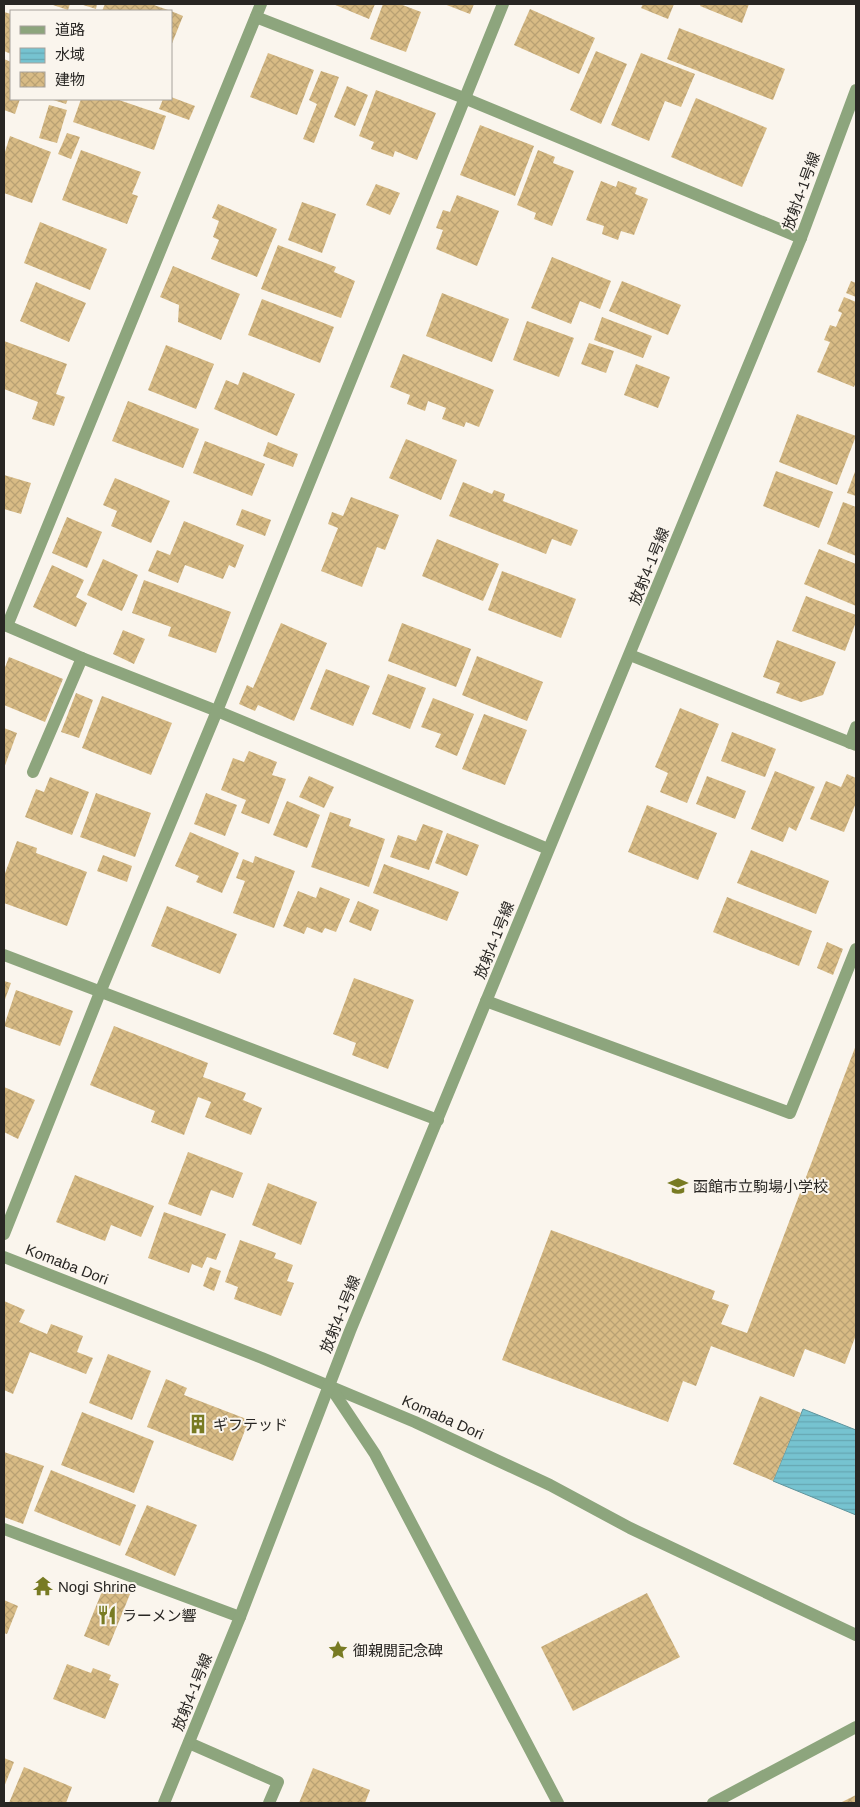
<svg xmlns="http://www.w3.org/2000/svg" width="860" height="1807" font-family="Helvetica,'Noto Sans JP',sans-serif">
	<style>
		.water { fill: url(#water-rules); stroke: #5f949c }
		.building { fill: url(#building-cross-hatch) }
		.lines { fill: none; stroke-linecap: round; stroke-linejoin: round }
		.minor { stroke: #8da57d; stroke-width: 12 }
		.labels { text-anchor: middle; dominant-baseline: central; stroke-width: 4; stroke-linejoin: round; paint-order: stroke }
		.street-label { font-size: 15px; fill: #282623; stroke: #faf5ed }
		.poi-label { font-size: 15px; fill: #282623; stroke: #faf5ed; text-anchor: start }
	</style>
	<defs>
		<pattern id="water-rules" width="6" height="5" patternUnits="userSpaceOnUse" patternTransform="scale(1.25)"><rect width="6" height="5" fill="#76c3d0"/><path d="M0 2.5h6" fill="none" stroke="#66a7b2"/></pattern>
		<pattern id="building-cross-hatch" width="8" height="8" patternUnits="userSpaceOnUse" patternTransform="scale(1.25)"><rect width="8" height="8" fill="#d8bb85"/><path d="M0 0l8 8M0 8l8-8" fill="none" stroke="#b9a173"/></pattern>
	</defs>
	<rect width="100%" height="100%" fill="#faf5ed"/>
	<polygon class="water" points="803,1409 856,1430 856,1515 773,1481"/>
	<g class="building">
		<polygon points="50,4 70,4 68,10"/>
		<polygon points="80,4 97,4 96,9"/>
		<polygon points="105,4 151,4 171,11 102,11"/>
		<polygon points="333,4 375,4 369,19"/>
		<polygon points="383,4 400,4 421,12 406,52 370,39"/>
		<polygon points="444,4 474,4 470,14"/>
		<polygon points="643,4 674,4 668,19 641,8"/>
		<polygon points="701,4 749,4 742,23 700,6"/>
		<polygon points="530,9 595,38 579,74 514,45"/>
		<polygon points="171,11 183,16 171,46"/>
		<polygon points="4,12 11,14 11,54 4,51"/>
		<polygon points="679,28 785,69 773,100 667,59"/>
		<polygon points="596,51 627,64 601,124 570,110"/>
		<polygon points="268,53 314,70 297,115 250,97"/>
		<polygon points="641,53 695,74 681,107 665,101 649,141 611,125"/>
		<polygon points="4,59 11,62 11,99 20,99 15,114 4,110"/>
		<polygon points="321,71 339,77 314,143 303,139 317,104 309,100"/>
		<polygon points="347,86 368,95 355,126 334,117"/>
		<polygon points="376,90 436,113 417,160 395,151 393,157 371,149 374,142 359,136"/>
		<polygon points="171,97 195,106 189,120 159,109 163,99 171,99"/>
		<polygon points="696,98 767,128 742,187 671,157"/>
		<polygon points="50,99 68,99 66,104"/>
		<polygon points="81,99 116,99 166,116 154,150 73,122"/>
		<polygon points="49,105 67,110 57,143 39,138"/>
		<polygon points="480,125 534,146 515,196 460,175"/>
		<polygon points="67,133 80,137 71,159 58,154"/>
		<polygon points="10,136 51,152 32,203 4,193 4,155"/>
		<polygon points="81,150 141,172 132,194 138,196 127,224 62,200"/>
		<polygon points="538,150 555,157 553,163 574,171 552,226 534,219 536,213 517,205"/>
		<polygon points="601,181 616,187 618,181 637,188 635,194 648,199 634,235 621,231 618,240 602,234 604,226 586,220"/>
		<polygon points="376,184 400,193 390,215 366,205"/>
		<polygon points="457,195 499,211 477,266 436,249 443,230 436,228 443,210 450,212"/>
		<polygon points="302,202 336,214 322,253 288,240"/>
		<polygon points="218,204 277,229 257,277 211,259 219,240 213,237 219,221 212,218"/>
		<polygon points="40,222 107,249 90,290 24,263"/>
		<polygon points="278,245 336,267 334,272 355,281 341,318 261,289"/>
		<polygon points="552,257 611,281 600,309 580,301 571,324 531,308"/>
		<polygon points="173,266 240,294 221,340 178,322 179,305 160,297"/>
		<polygon points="622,281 681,305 668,335 609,311"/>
		<polygon points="851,281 856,283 856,297 846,293"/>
		<polygon points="36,282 86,303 69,342 20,321"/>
		<polygon points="442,293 509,319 492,362 426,336"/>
		<polygon points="844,297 856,302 856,382 854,387 817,372 830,342 824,340 830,325 836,327 842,313 838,311"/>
		<polygon points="262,299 334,327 320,363 248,335"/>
		<polygon points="602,317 652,336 643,358 594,340"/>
		<polygon points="527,321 574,338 559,377 513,360"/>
		<polygon points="4,341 67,364 56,394 65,397 54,426 32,419 38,402 4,389"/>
		<polygon points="589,343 614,351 606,373 581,364"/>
		<polygon points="166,345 214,364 196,409 148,390"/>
		<polygon points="403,354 494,390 479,427 466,422 464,427 442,419 446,408 428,401 425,411 407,404 410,395 390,387"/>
		<polygon points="636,364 670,377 658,408 624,395"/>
		<polygon points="243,372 295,394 277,436 214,409 226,380 238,385"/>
		<polygon points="128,401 199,429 183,468 112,441"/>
		<polygon points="797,414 856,436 837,485 779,462"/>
		<polygon points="406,439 457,460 441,500 389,478"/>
		<polygon points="205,441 265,464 252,496 193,473"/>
		<polygon points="268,442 298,454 293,467 263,456"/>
		<polygon points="856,469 856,496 847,493"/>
		<polygon points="776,471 833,492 819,528 763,506"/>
		<polygon points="4,475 31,483 21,514 4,509"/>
		<polygon points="115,478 170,501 151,543 111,526 117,511 103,505"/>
		<polygon points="463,482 492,494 494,490 505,494 503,501 578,530 571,546 552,539 546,554 449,516"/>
		<polygon points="351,497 399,515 385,550 377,547 362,587 321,571 338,528 328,524 332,512 343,516"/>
		<polygon points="843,502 856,507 856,556 827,544"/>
		<polygon points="242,509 271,520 265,536 236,525"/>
		<polygon points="67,517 102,532 87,568 52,553"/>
		<polygon points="184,521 244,545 235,568 229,565 223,579 185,565 178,583 148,571 157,550 170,555"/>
		<polygon points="437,539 499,564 483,601 422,576"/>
		<polygon points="819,549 856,564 856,606 804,584"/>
		<polygon points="103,559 138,575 122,611 87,595"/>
		<polygon points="52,565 84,580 76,597 87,603 76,627 33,607"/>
		<polygon points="502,571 576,599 561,638 488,610"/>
		<polygon points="144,580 231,612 216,653 168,636 171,627 132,613"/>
		<polygon points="806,596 856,615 856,622 845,651 792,631"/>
		<polygon points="281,623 327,643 294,721 258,705 255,711 239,704 247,685 253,688"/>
		<polygon points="402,623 471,649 456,687 388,661"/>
		<polygon points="123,630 145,639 134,664 113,654"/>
		<polygon points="777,640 836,662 823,695 801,702 776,693 780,683 763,677"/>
		<polygon points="477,656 543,682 527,721 462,695"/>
		<polygon points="9,657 63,679 45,722 4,705 4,670"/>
		<polygon points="326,669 370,686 353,726 310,709"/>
		<polygon points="388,674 426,688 410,729 372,714"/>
		<polygon points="76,693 93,700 79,738 61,732"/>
		<polygon points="102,696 172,723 151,775 82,748"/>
		<polygon points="433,698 474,714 457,756 435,747 441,734 421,727"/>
		<polygon points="680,708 719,724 687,803 660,792 668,773 655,767"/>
		<polygon points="484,714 527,730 505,785 462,769"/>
		<polygon points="4,728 17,733 4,768"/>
		<polygon points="732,732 776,749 765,777 721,761"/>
		<polygon points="249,751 277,762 272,775 286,779 269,824 241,813 246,800 221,790 233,758 244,762"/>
		<polygon points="775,771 815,787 796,831 789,827 783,842 751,829"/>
		<polygon points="847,774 856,778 856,803 844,832 810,819 826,781 841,787"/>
		<polygon points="309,776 334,787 324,808 299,797"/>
		<polygon points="707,776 746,791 735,819 696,804"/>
		<polygon points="50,777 89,792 72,835 25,817 36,789 44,792"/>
		<polygon points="96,793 151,813 135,857 80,837"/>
		<polygon points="206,793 237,805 225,836 194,824"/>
		<polygon points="287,801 320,815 307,848 273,835"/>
		<polygon points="647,805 717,833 698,880 628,852"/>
		<polygon points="330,812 351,819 349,826 385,839 369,887 311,867"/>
		<polygon points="423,824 443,831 429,870 390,857 398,835 416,841"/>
		<polygon points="190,832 239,853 222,893 196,882 199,876 175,866"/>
		<polygon points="447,833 479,845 467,876 435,863"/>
		<polygon points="17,841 37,848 36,853 87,872 67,926 4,903 4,876"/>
		<polygon points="751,850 829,881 816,914 737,883"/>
		<polygon points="103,855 132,866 127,882 97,871"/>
		<polygon points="255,856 295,871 274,928 233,913 245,881 236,878 243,859 253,863"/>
		<polygon points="384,864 459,892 447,921 373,893"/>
		<polygon points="320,887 350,899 336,932 325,928 322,933 307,927 304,934 283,926 298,891 316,898"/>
		<polygon points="727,897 812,931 799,966 713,932"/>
		<polygon points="358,901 379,910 371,931 349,922"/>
		<polygon points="167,906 237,934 220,974 151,946"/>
		<polygon points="827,942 843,949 833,975 817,968"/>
		<polygon points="354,978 414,1000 388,1069 352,1055 356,1043 333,1034"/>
		<polygon points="4,981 11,983 4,1002"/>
		<polygon points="16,990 73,1011 60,1046 4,1026"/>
		<polygon points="114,1026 208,1063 203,1077 246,1093 243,1100 262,1108 251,1135 205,1117 211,1102 198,1097 184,1135 151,1122 155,1111 90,1085"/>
		<polygon points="856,1045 856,1335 845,1364 805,1349 794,1377 711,1346 696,1386 683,1381 668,1422 502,1360 551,1230 715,1291 712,1299 729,1305 721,1324 747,1333"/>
		<polygon points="4,1087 35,1100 18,1139 4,1132"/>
		<polygon points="188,1152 243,1173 233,1198 211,1190 201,1216 168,1204"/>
		<polygon points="75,1175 154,1206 141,1237 111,1225 105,1241 56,1222"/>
		<polygon points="268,1183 317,1202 301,1245 252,1225"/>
		<polygon points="164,1212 226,1234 216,1260 207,1257 202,1268 192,1264 189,1273 148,1258"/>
		<polygon points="240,1240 276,1253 274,1258 293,1265 287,1281 294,1283 281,1316 234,1299 238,1287 225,1282"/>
		<polygon points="210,1267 221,1271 214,1291 203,1286"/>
		<polygon points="4,1301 25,1310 19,1322 47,1334 51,1324 83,1336 77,1352 93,1358 86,1374 30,1352 13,1394 4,1390"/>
		<polygon points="108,1354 151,1371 132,1420 89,1403"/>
		<polygon points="166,1379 187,1388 184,1395 249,1420 233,1461 147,1427"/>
		<polygon points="760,1396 801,1413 773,1481 733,1464"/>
		<polygon points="82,1412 154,1441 134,1493 61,1465"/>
		<polygon points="4,1452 44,1466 23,1524 4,1517"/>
		<polygon points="51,1470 136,1505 120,1546 34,1511"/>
		<polygon points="147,1505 197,1525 175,1576 125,1555"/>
		<polygon points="105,1584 130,1594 109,1646 84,1636"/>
		<polygon points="647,1593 680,1657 573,1711 541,1647"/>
		<polygon points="4,1600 18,1606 7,1634 4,1633"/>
		<polygon points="67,1664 91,1673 93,1668 111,1675 109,1680 119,1684 105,1719 53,1699"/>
		<polygon points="4,1758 14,1762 4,1787"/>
		<polygon points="24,1767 72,1787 66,1803 9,1803"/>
		<polygon points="313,1768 370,1790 365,1803 299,1803"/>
		<polygon points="856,1795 856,1803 840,1803"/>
	</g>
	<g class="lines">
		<g class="minor">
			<polyline points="261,4 7,626 82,658 217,711 548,849"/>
			<polyline points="256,17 464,98 801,238"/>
			<polyline points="630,655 856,745"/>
			<polyline points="850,743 856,727"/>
			<polyline points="33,772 82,658"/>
			<polyline points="4,955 438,1120"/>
			<polyline points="486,1001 790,1113 856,949"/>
			<polyline points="4,1234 101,990 217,711 503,4"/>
			<polyline points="4,1257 262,1358 415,1422 550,1485 630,1528 856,1635"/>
			<polyline points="329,1385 375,1454 558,1803"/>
			<polyline points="4,1529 240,1617"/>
			<polyline points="189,1743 278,1782 269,1803"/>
			<polyline points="164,1803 240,1617 350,1331 801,238 856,90"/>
			<polyline points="713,1803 856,1727"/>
		</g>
	</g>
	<defs>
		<symbol id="school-bare" viewBox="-9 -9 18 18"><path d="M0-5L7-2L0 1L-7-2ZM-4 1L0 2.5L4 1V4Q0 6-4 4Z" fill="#787b23" stroke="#faf5ed" stroke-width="2.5" paint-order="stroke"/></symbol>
		<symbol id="building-bare" viewBox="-9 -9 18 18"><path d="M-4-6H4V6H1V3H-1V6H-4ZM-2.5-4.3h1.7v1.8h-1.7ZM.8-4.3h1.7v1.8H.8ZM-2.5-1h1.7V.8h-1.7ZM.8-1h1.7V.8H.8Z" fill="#787b23" stroke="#faf5ed" stroke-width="2.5" paint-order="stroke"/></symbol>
		<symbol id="temple-bare" viewBox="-9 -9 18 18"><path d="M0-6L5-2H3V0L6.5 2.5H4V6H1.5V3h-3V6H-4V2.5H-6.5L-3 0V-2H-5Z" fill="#787b23" stroke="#faf5ed" stroke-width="2.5" paint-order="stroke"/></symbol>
		<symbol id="restaurant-bare" viewBox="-9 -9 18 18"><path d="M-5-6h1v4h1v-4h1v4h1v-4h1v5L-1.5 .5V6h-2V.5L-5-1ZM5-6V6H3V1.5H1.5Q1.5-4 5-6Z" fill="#787b23" stroke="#faf5ed" stroke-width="2.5" paint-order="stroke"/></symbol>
		<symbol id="sight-bare" viewBox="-9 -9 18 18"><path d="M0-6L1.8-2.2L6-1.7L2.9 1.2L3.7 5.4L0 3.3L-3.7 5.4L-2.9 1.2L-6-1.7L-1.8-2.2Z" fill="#787b23" stroke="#faf5ed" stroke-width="2.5" paint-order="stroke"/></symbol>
	</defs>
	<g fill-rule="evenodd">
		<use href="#school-bare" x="664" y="1172" width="28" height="28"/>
		<use href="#building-bare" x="184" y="1410" width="28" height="28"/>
		<use href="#temple-bare" x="29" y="1572" width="28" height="28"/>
		<use href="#restaurant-bare" x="93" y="1601" width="28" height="28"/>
		<use href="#sight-bare" x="324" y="1636" width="28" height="28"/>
	</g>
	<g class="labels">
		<g class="street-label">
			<text transform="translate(801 191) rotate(-70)">放射4-1号線</text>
			<text transform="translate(649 566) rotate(-68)">放射4-1号線</text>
			<text transform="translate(494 940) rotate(-68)">放射4-1号線</text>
			<text transform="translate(67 1264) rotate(21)">Komaba Dori</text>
			<text transform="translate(340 1314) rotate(-68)">放射4-1号線</text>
			<text transform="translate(443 1417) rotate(24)">Komaba Dori</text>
			<text transform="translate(192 1692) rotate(-68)">放射4-1号線</text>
		</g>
		<g class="poi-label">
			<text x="693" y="1186">函館市立駒場小学校</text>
			<text x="213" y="1424">ギフテッド</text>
			<text x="58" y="1586">Nogi Shrine</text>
			<text x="122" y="1615">ラーメン響</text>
			<text x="353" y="1650">御親閲記念碑</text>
		</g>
	</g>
	<rect width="860" height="1807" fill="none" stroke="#282623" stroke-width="10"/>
	<rect x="10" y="10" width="162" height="90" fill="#faf5ed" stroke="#a6a29c"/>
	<rect x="20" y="26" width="25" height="8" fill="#8da57d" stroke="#a6a29c"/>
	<text x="55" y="35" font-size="15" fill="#282623">道路</text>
	<rect x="20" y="48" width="25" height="15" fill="url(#water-rules)" stroke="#a6a29c"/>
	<text x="55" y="60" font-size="15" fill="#282623">水域</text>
	<rect x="20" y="72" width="25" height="15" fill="url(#building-cross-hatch)" stroke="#a6a29c"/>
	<text x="55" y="85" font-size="15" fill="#282623">建物</text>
</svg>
